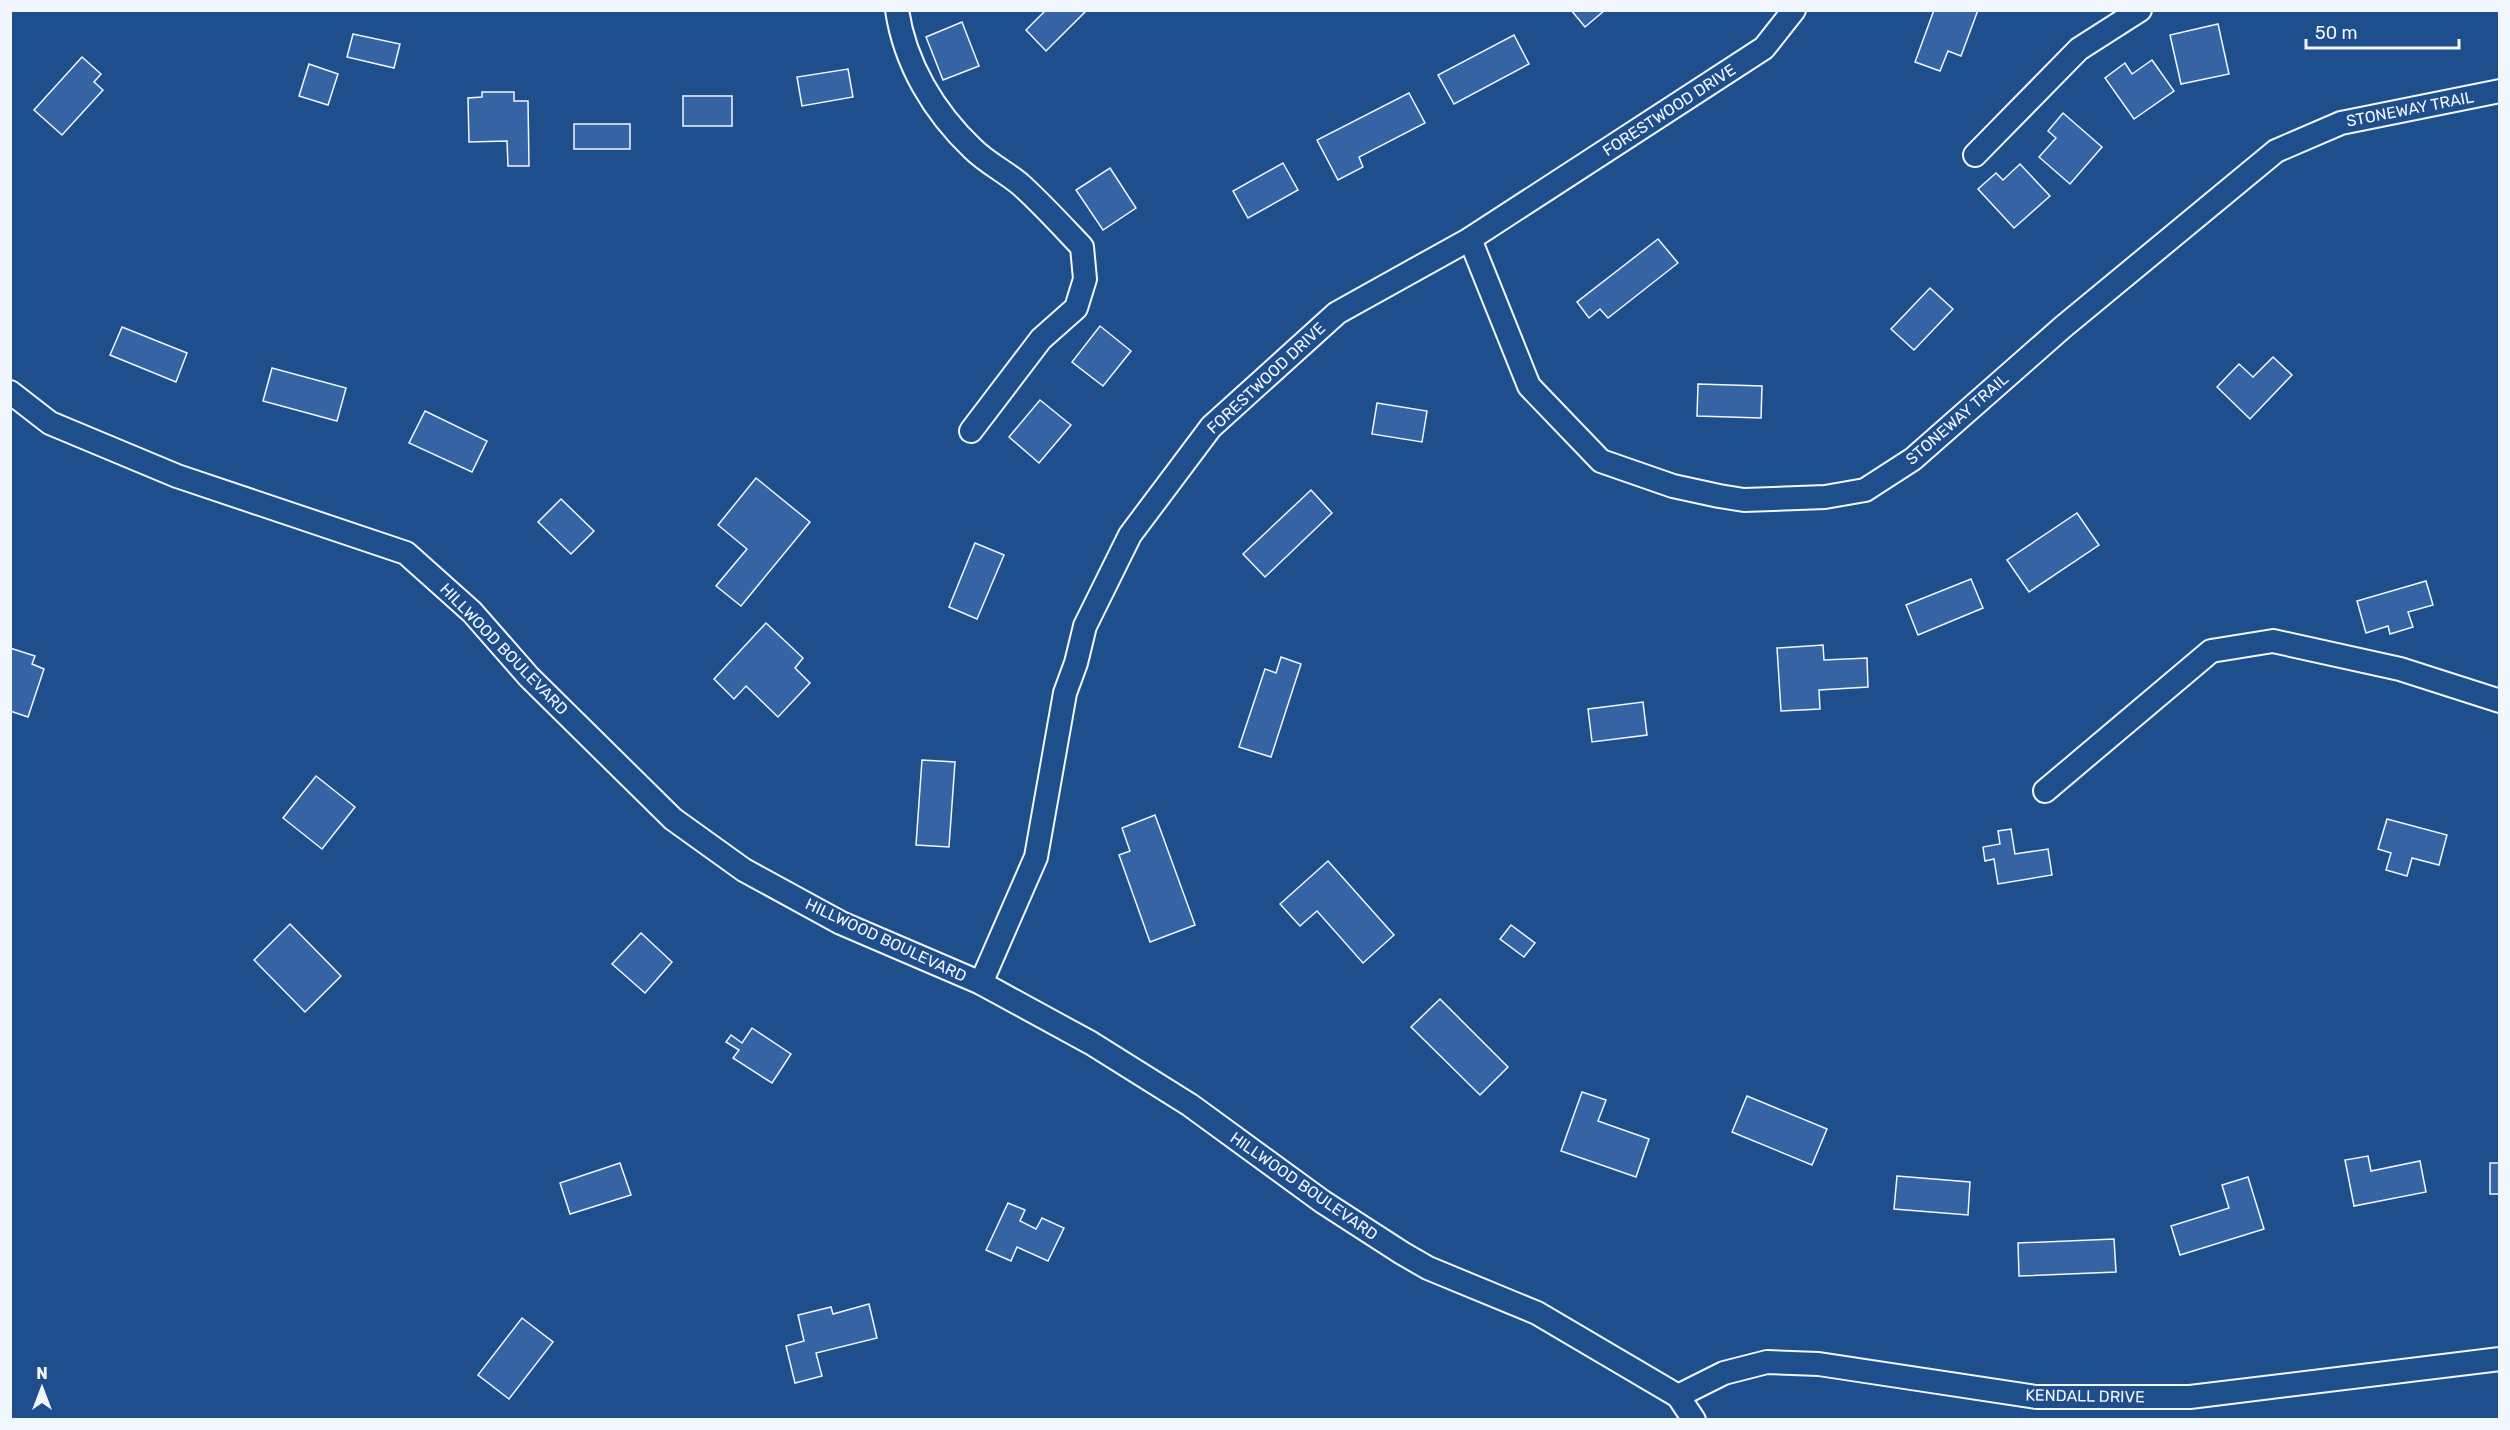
<svg xmlns="http://www.w3.org/2000/svg" width="2510" height="1430" font-family="Rubik,sans-serif">
	<style>
		.building { fill: #3563a3; stroke: #f2f6ff; stroke-width: 1.5 }
		.lines { fill: none; stroke-linecap: round; stroke-linejoin: round }
		.minor-casing { stroke: #f2f6ff; stroke-width: 26 }
		.minor { stroke: #1f4e8c; stroke-width: 22 }
		.labels { text-anchor: middle; dominant-baseline: central; stroke-width: 4.5; stroke-linejoin: round; paint-order: stroke }
		.street-label { font-size: 16px; fill: #f2f6ff; stroke: #1f4e8c }
	</style>
	<rect width="100%" height="100%" fill="#1f4e8c"/>
	<g class="building">
		<polygon points="1046,10 1087,10 1046,51 1026,30"/>
		<polygon points="1571,10 1605,10 1585,27"/>
		<polygon points="1934,10 1978,10 1961,56 1948,51 1940,71 1915,62"/>
		<polygon points="962,22 979,66 943,80 926,37"/>
		<polygon points="2218,24 2229,74 2181,84 2170,35"/>
		<polygon points="353,34 400,44 394,68 347,57"/>
		<polygon points="1514,35 1529,64 1454,104 1438,75"/>
		<polygon points="82,57 101,74 94,82 103,90 62,135 34,110"/>
		<polygon points="2152,60 2174,91 2134,119 2105,78 2125,63 2132,74"/>
		<polygon points="309,64 338,74 328,105 299,96"/>
		<polygon points="848,69 853,97 802,106 797,77"/>
		<polygon points="482,92 514,92 514,101 528,101 529,166 508,166 507,141 469,142 468,98 482,97"/>
		<polygon points="1409,93 1425,123 1359,157 1363,167 1338,180 1317,140"/>
		<rect x="683" y="96" width="49" height="30"/>
		<polygon points="2063,113 2102,147 2070,184 2039,157 2056,138 2048,131"/>
		<rect x="574" y="124" width="56" height="25"/>
		<polygon points="1283,163 1298,190 1248,218 1233,191"/>
		<polygon points="2020,164 2050,196 2014,228 1978,189 1996,173 2003,180"/>
		<polygon points="1110,168 1136,208 1103,230 1076,190"/>
		<polygon points="1658,239 1678,263 1608,318 1600,309 1589,318 1577,302"/>
		<polygon points="1930,288 1953,309 1914,350 1891,329"/>
		<polygon points="1100,326 1131,351 1103,386 1072,362"/>
		<polygon points="122,327 187,353 176,382 110,355"/>
		<polygon points="2273,357 2292,375 2250,419 2217,387 2239,364 2253,377"/>
		<polygon points="272,368 346,388 337,421 263,401"/>
		<polygon points="1698,384 1762,386 1761,418 1697,416"/>
		<polygon points="1040,400 1071,425 1039,463 1009,437"/>
		<polygon points="1377,403 1427,411 1422,442 1372,434"/>
		<polygon points="425,411 487,441 472,472 409,443"/>
		<polygon points="756,478 810,522 741,606 716,586 747,549 718,525"/>
		<polygon points="1311,490 1332,513 1265,577 1243,554"/>
		<polygon points="561,499 594,531 571,554 538,522"/>
		<polygon points="2077,513 2099,545 2029,592 2007,560"/>
		<polygon points="975,543 1004,555 977,619 949,607"/>
		<polygon points="1971,579 1983,608 1918,635 1906,605"/>
		<polygon points="2426,581 2433,605 2408,612 2413,627 2390,634 2388,626 2366,633 2357,601"/>
		<polygon points="766,623 803,658 795,668 810,683 778,717 746,686 734,699 714,679"/>
		<polygon points="1823,645 1824,660 1867,658 1868,687 1819,690 1820,709 1781,711 1777,648"/>
		<polygon points="10,648 35,656 32,664 44,669 28,717 10,711"/>
		<polygon points="1281,657 1301,664 1271,757 1239,747 1265,669 1276,673"/>
		<polygon points="1643,702 1647,735 1592,742 1588,709"/>
		<polygon points="922,760 955,762 949,847 916,845"/>
		<polygon points="316,776 355,807 322,849 283,818"/>
		<polygon points="1155,815 1195,925 1150,942 1119,855 1130,851 1122,828"/>
		<polygon points="2387,819 2447,835 2439,865 2412,858 2407,876 2386,870 2391,853 2378,849"/>
		<polygon points="2011,829 2015,854 2048,849 2052,875 1998,884 1994,859 1985,861 1983,847 2000,844 1998,831"/>
		<polygon points="1328,861 1394,935 1363,963 1317,911 1300,926 1280,904"/>
		<polygon points="290,924 341,976 305,1012 254,960"/>
		<polygon points="1511,925 1535,943 1524,957 1500,939"/>
		<polygon points="641,933 672,962 645,993 612,964"/>
		<polygon points="1440,999 1508,1067 1480,1095 1411,1027"/>
		<polygon points="752,1028 791,1054 772,1083 733,1058 739,1050 726,1042 731,1035 742,1043"/>
		<polygon points="1582,1092 1606,1100 1598,1121 1649,1139 1636,1177 1561,1151"/>
		<polygon points="1747,1096 1827,1129 1812,1165 1732,1132"/>
		<polygon points="2368,1156 2371,1171 2420,1161 2426,1192 2354,1206 2345,1160"/>
		<polygon points="620,1163 631,1195 570,1214 560,1183"/>
		<rect x="2490" y="1163" width="10" height="31"/>
		<polygon points="1897,1176 1970,1182 1968,1215 1894,1209"/>
		<polygon points="2248,1177 2264,1229 2180,1255 2171,1226 2229,1208 2222,1185"/>
		<polygon points="1008,1203 1025,1210 1020,1221 1036,1229 1042,1218 1064,1228 1048,1261 1017,1247 1011,1261 986,1250"/>
		<polygon points="2114,1239 2116,1272 2019,1276 2018,1243"/>
		<polygon points="869,1304 877,1338 816,1353 822,1376 795,1383 786,1346 804,1341 798,1315 831,1307 833,1314"/>
		<polygon points="522,1318 553,1342 509,1399 478,1375"/>
	</g>
	<g class="lines">
		<defs>
			<g id="minor">
				<path d="M897,10c8,54 37,102 76,139 14,14 33,23 48,36 22,20 41,41 61,62l3,32 -9,29 -35,31 -70,92"/>
				<polyline points="1975,155 2079,49 2140,10"/>
				<polyline points="1470,239 1529,386 1601,461 1673,486 1719,496 1744,500 1825,497 1865,490 1913,459 2063,327 2276,151 2341,123 2500,91"/>
				<polyline points="10,392 50,423 177,476 406,553 472,612 529,677 673,819 744,870 841,923 981,983 1091,1043 1190,1105 1323,1202 1402,1253 1428,1268 1537,1313 1678,1396 1694,1420"/>
				<polyline points="2045,791 2211,651 2273,641 2400,669 2500,701"/>
				<polyline points="981,983 1036,857 1065,693 1076,663 1085,626 1130,535 1211,427 1337,313 1470,239 1764,48 1794,10"/>
				<polyline points="1678,1396 1724,1373 1767,1362 1819,1364 2036,1397 2190,1397 2500,1359"/>
			</g>
		</defs>
		<use href="#minor" class="minor-casing"/>
		<use href="#minor" class="minor"/>
	</g>
	<g class="labels">
		<g class="street-label">
			<text transform="translate(2410 109) rotate(-11)">STONEWAY TRAIL</text>
			<text transform="translate(1669 110) rotate(-33)">FORESTWOOD DRIVE</text>
			<text transform="translate(1266 378) rotate(-43)">FORESTWOOD DRIVE</text>
			<text transform="translate(1957 419) rotate(-41)">STONEWAY TRAIL</text>
			<text transform="translate(504 649) rotate(46)">HILLWOOD BOULEVARD</text>
			<text transform="translate(886 940) rotate(25)">HILLWOOD BOULEVARD</text>
			<text transform="translate(1304 1186) rotate(35)">HILLWOOD BOULEVARD</text>
			<text transform="translate(2085 1396) rotate(1)">KENDALL DRIVE</text>
		</g>
	</g>
	<rect width="2510" height="1430" fill="none" stroke="#f2f6ff" stroke-width="24"/>
	<g transform="translate(42 1388)" stroke="#1f4e8c" stroke-width="4.5" paint-order="stroke">
	<path d="M0-4.5L10 22L0 15L-10 22Z" fill="#f2f6ff"/>
	<text y="-9" font-size="16" font-weight="bold" text-anchor="middle" fill="#f2f6ff">N</text>
	</g>
	<path d="M2306 39v9h153v-9" fill="none" stroke="#f2f6ff" stroke-width="3"/>
	<text x="2315" y="39" font-size="18" fill="#f2f6ff" stroke="#1f4e8c" stroke-width="4.5" paint-order="stroke">50 m</text>
</svg>
